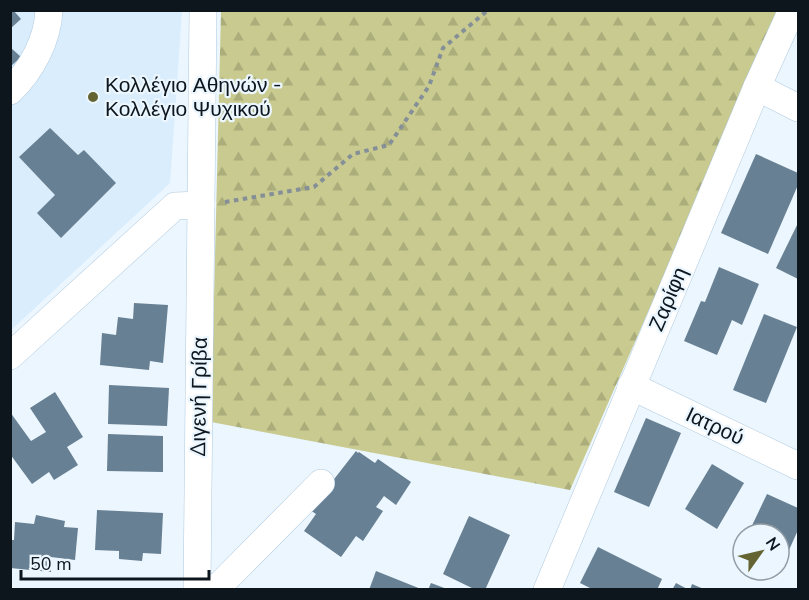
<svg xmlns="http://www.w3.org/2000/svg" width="809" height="600" font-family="'Nunito Sans',sans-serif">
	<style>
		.built { fill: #d9edfd }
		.forest { fill: url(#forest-firs) }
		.building { fill: #688093 }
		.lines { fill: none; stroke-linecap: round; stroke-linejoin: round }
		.minor-casing { stroke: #b0cadf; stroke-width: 28 }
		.path { stroke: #858f97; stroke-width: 4; stroke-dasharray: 4.5 4.5; stroke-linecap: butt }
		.minor { stroke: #fff; stroke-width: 27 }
		.poi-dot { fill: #636431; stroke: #ebf6fe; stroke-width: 2 }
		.labels { text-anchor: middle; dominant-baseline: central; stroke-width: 4.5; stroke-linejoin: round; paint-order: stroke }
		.poi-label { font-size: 21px; fill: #0d161d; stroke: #ebf6fe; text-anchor: start }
		.street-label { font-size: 21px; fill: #0d161d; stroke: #ebf6fe }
	</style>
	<defs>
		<pattern id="forest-firs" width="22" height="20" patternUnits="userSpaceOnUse" patternTransform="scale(1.5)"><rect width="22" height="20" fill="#c8ca8f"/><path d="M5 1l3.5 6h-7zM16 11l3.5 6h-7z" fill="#abad7b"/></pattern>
	</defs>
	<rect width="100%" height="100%" fill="#ebf6fe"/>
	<polygon class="built" points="11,11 182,11 170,183 11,330"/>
	<polygon class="forest" points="221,11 780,11 570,490 211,422"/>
	<g class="building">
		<polygon points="10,10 13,10 21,19 10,29"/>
		<polygon points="10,47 21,57 10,67"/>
		<polygon points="50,128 78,155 84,150 116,183 61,238 37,213 55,195 19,157"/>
		<polygon points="756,154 798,173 798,185 768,254 721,233"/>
		<polygon points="798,223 798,279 776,268"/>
		<polygon points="719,267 759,284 742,325 732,320 717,355 684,341 701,301 705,302"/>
		<polygon points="134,303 168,305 163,363 150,361 149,370 100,365 102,333 116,335 118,317 133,319"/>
		<polygon points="764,314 797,327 766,403 733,390"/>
		<polygon points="109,385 169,388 167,426 108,424"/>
		<polygon points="55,392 83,437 67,447 78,465 54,480 49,472 32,484 10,454 10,412 31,441 46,432 30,408"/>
		<polygon points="646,418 681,433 649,507 614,492"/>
		<polygon points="108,434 163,436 163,472 107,471"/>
		<polygon points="356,451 358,453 359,452 375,463 378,459 411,482 396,505 384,496 376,507 383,511 363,541 356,536 341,557 304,531 316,514 310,510"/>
		<polygon points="712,464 744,483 717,529 685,509"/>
		<polygon points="767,494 798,508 798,530 785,559 779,556 779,534 748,534"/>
		<polygon points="97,510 163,513 161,554 143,553 142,561 119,559 119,551 95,550"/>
		<polygon points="36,515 65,521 64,527 78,528 75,560 51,557 51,572 10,568 10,540 14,540 15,522 34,524"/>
		<polygon points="469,516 510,535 485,590 476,590 443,574"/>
		<polygon points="598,547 662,579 657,590 594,590 580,583"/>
		<polygon points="376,571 421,589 421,590 369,590"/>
		<polygon points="431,583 447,589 447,590 428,590"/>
		<polygon points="676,583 689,590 672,590"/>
		<polygon points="692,584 706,590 690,590"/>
	</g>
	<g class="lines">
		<defs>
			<g id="minor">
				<polyline points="757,87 798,108"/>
				<path d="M10,91c21,-20 38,-51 39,-81"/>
				<polyline points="10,356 175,206 201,205"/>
				<polyline points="631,386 798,466"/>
				<polyline points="197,590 203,10"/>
				<polyline points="215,590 321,483"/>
				<polyline points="547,590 757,87 792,10"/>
			</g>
		</defs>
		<use href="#minor" class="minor-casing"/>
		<polyline class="path" points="225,202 314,187 353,154 389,145 429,86 443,48 488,10"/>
		<use href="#minor" class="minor"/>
	</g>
	<circle class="poi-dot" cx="93" cy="97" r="6"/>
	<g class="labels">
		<g class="poi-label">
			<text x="105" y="85">Κολλέγιο Αθηνών -<tspan x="105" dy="24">Κολλέγιο Ψυχικού</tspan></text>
		</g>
		<g class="street-label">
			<text transform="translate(668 299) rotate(-67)">Ζαρίφη</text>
			<text transform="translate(199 397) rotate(-89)">Διγενή Γρίβα</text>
			<text transform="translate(715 426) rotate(25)">Ιατρού</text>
		</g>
	</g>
	<rect width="809" height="600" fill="none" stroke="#0d161d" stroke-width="24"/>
	<g transform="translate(761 552) rotate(56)"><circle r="28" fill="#ebf6fe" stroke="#929ca4" stroke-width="1.5"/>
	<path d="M0-4.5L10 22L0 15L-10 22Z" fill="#636431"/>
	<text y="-9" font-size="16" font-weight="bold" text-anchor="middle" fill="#0d161d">N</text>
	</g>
	<path d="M21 570v9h188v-9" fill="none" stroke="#0d161d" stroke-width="3"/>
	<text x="30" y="570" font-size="18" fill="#0d161d" stroke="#ebf6fe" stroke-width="4.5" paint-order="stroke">50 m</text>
</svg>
